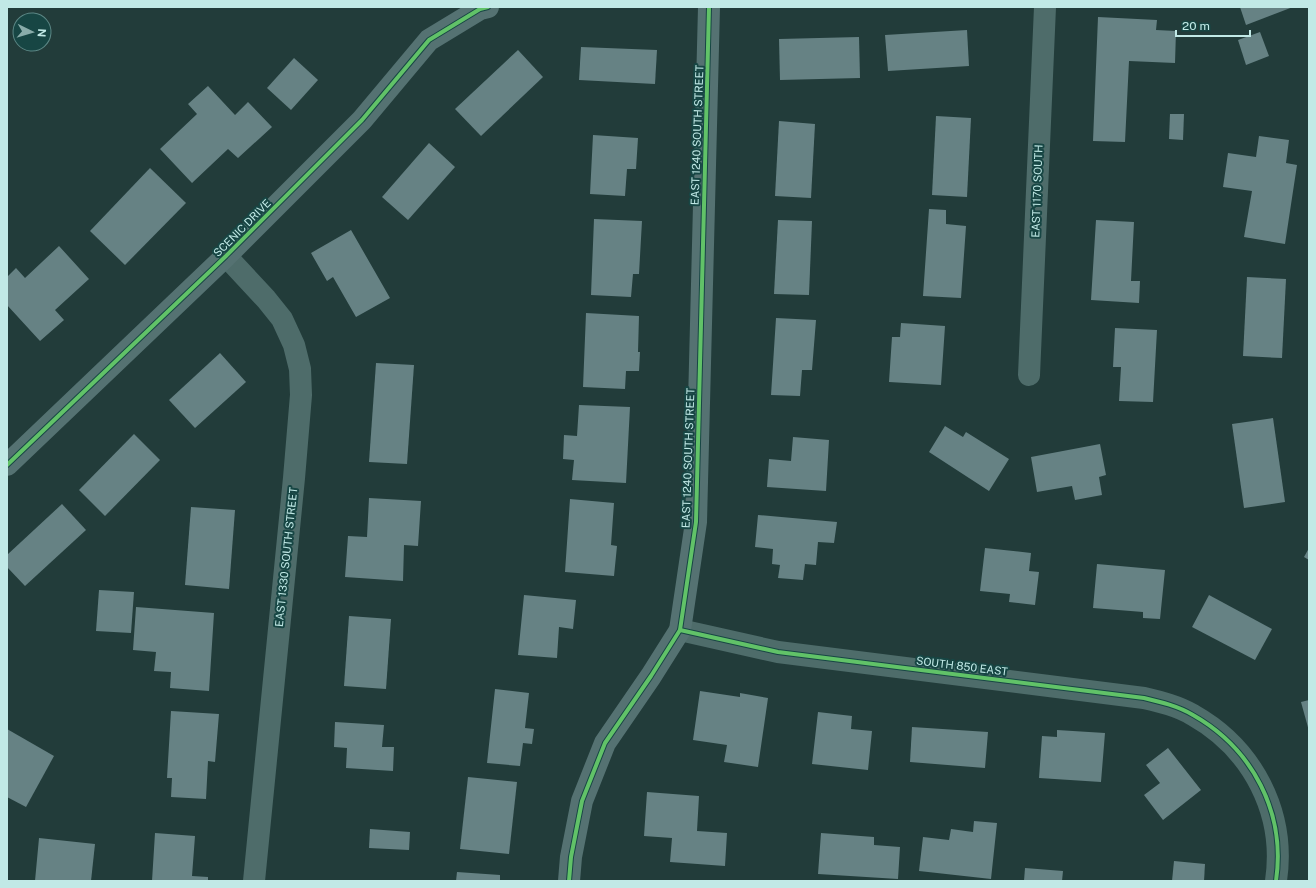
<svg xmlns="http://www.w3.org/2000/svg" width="1316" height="888" font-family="'Public Sans',sans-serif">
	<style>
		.building { fill: #668284 }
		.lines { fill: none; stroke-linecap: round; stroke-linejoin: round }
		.street { stroke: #4e6c6a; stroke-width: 22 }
		.secondary { stroke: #557272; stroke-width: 22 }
		.cycleway-casing { stroke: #174644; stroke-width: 6 }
		.cycleway { stroke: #61c268; stroke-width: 4 }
		.labels { text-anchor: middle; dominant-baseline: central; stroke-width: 4; stroke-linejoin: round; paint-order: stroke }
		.street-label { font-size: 11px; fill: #c1e9e6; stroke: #174644 }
	</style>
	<rect width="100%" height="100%" fill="#223c3a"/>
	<g class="building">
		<polygon points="1240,7 1293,7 1246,25"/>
		<polygon points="1098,17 1157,20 1156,30 1176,31 1175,63 1129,61 1125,142 1093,141"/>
		<polygon points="967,30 969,66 888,71 885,35"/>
		<polygon points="1260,32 1269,56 1246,65 1238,40"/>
		<polygon points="859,37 860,78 780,80 779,39"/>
		<polygon points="581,47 657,50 655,84 579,80"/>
		<polygon points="518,50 543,77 481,136 455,109"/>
		<polygon points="294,58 318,80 291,110 267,88"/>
		<polygon points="208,86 235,115 248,102 272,127 238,158 228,149 192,183 160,149 197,114 188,104"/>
		<polygon points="1170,114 1184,114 1183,140 1169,139"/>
		<polygon points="936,116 971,118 967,197 932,195"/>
		<polygon points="779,121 815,124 811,198 775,196"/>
		<polygon points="593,135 638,138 636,169 627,169 625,196 590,194"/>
		<polygon points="1259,136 1289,140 1286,163 1297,165 1285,244 1244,237 1252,191 1223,187 1228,153 1256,157"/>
		<polygon points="429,143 455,167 408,220 382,197"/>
		<polygon points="150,168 186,203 125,265 90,231"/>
		<polygon points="929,209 946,210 946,224 966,226 961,298 923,296"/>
		<polygon points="594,219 642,221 639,274 633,274 631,297 591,295"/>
		<polygon points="778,220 812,221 809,295 774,294"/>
		<polygon points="1096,220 1134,222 1131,281 1140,281 1139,303 1091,300"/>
		<polygon points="351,230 390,298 356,317 333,277 327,281 311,253"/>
		<polygon points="59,246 89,279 55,310 64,320 40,341 7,305 7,277 16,268 25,278"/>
		<polygon points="1247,277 1286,279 1282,358 1243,356"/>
		<polygon points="586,313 639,316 638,352 640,352 639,371 626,371 625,389 583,387"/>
		<polygon points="776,318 816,320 812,370 802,370 800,396 771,395"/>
		<polygon points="901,323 945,326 941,385 889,382 892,337 900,337"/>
		<polygon points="1115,328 1157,330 1153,402 1119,401 1121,367 1113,367"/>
		<polygon points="220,353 246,382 195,428 169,400"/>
		<polygon points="376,363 414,365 407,464 369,462"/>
		<polygon points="579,405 630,407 626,483 572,480 574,460 563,459 564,435 577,436"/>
		<polygon points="1273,418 1285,502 1244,508 1232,424"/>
		<polygon points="945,426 963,437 966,432 1009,459 989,491 929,452"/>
		<polygon points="134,434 160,460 105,516 79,490"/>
		<polygon points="793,437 829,440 826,491 767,487 769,459 791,461"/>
		<polygon points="1100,444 1106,475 1099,477 1102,495 1075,500 1072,486 1037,492 1031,457"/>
		<polygon points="369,498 421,501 418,546 404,545 403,581 345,577 348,536 367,537"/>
		<polygon points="570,499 614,503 611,545 617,546 614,576 565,572"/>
		<polygon points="62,504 86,530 25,586 7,567 7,555"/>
		<polygon points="191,507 235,510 229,589 185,585"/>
		<polygon points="758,515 837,522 834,543 818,542 816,565 805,564 803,580 778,578 780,565 772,564 773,549 755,547"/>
		<polygon points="985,548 1031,553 1029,571 1039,572 1035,605 1009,602 1010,594 980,591"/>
		<polygon points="1309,548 1309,560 1304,557"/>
		<polygon points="1097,564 1165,570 1160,619 1143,618 1143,612 1093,608"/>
		<polygon points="99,590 134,592 131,633 96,631"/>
		<polygon points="524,595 576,600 573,629 559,627 557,658 518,655"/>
		<polygon points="1209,595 1272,629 1255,660 1192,627"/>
		<polygon points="136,607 214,613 209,691 170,688 171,672 154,671 156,652 133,650"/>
		<polygon points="349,616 391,619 386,689 344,686"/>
		<polygon points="495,689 529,693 525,728 534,729 532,744 523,743 520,766 487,763"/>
		<polygon points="700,691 740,697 740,693 768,698 758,767 724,762 727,745 693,740"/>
		<polygon points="1309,700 1309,731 1301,702"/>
		<polygon points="171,711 219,714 215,762 208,761 206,799 171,797 172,778 167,778"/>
		<polygon points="818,712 852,716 851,729 872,731 868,770 812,764"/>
		<polygon points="335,722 384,725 382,747 394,747 393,771 346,768 347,748 334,747"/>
		<polygon points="912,727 988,732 985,768 910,762"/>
		<polygon points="7,729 54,756 26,807 7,797"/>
		<polygon points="1057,730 1105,733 1101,782 1039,778 1042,736 1057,737"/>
		<polygon points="1168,748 1201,790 1163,820 1144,795 1160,783 1146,765"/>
		<polygon points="468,777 517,782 509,854 460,849"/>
		<polygon points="647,792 699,796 697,831 727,833 725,866 670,862 672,838 644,836"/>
		<polygon points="974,821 997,823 991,879 919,871 923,837 949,840 951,829 973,832"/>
		<polygon points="370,829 410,832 409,850 369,848"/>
		<polygon points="155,833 195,836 192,876 208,877 208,881 152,881"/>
		<polygon points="821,833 874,837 874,845 900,847 898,879 818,874"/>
		<polygon points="39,838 95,844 91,881 35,881"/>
		<polygon points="1174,861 1205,864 1204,881 1172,881"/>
		<polygon points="1025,868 1063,871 1062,881 1024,881"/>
		<polygon points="457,872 500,875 500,881 456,881"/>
	</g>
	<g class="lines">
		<g class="street">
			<polyline points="226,256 266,299 282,319 294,345 300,369 301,395 294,478 254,881"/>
			<polyline points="1029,375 1045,7"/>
			<path d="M680,630l98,22 366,46c17,4 34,8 49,17 60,34 93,98 83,166"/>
		</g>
		<g class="secondary">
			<polyline points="7,465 226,256 362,120 429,40 480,9 488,7"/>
			<polyline points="569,881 571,857 582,801 605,743 651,676 680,630 696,522 709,7"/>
		</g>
		<defs>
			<g id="cycleway">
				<polyline points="7,465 226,256 362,120 429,40 480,9 488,7"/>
				<path d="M680,630l98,22 366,46c17,4 34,8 49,17 60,34 93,98 83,166"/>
				<polyline points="569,881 571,857 582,801 605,743 651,676 680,630 696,522 709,7"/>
			</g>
		</defs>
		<use href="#cycleway" class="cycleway-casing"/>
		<use href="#cycleway" class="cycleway"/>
	</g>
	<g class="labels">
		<g class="street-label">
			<text transform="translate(697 135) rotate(-88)">EAST 1240 SOUTH STREET</text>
			<text transform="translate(1037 191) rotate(-88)">EAST 1170 SOUTH</text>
			<text transform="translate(242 228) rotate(-45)">SCENIC DRIVE</text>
			<text transform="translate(688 458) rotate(-88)">EAST 1240 SOUTH STREET</text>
			<text transform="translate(286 557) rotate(-84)">EAST 1330 SOUTH STREET</text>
			<text transform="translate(962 666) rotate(7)">SOUTH 850 EAST</text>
		</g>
	</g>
	<rect width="1316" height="888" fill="none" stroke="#c1e9e6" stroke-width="16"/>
	<g transform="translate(32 32) rotate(95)"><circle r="19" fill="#174644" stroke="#5b8785"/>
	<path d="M0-3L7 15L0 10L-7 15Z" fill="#89acaa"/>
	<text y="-6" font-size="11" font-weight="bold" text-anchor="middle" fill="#c1e9e6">N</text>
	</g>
	<path d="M1176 30v6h74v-6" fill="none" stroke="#c1e9e6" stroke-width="2"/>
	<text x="1182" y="30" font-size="12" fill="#c1e9e6" stroke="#174644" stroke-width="3" paint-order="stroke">20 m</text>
</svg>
